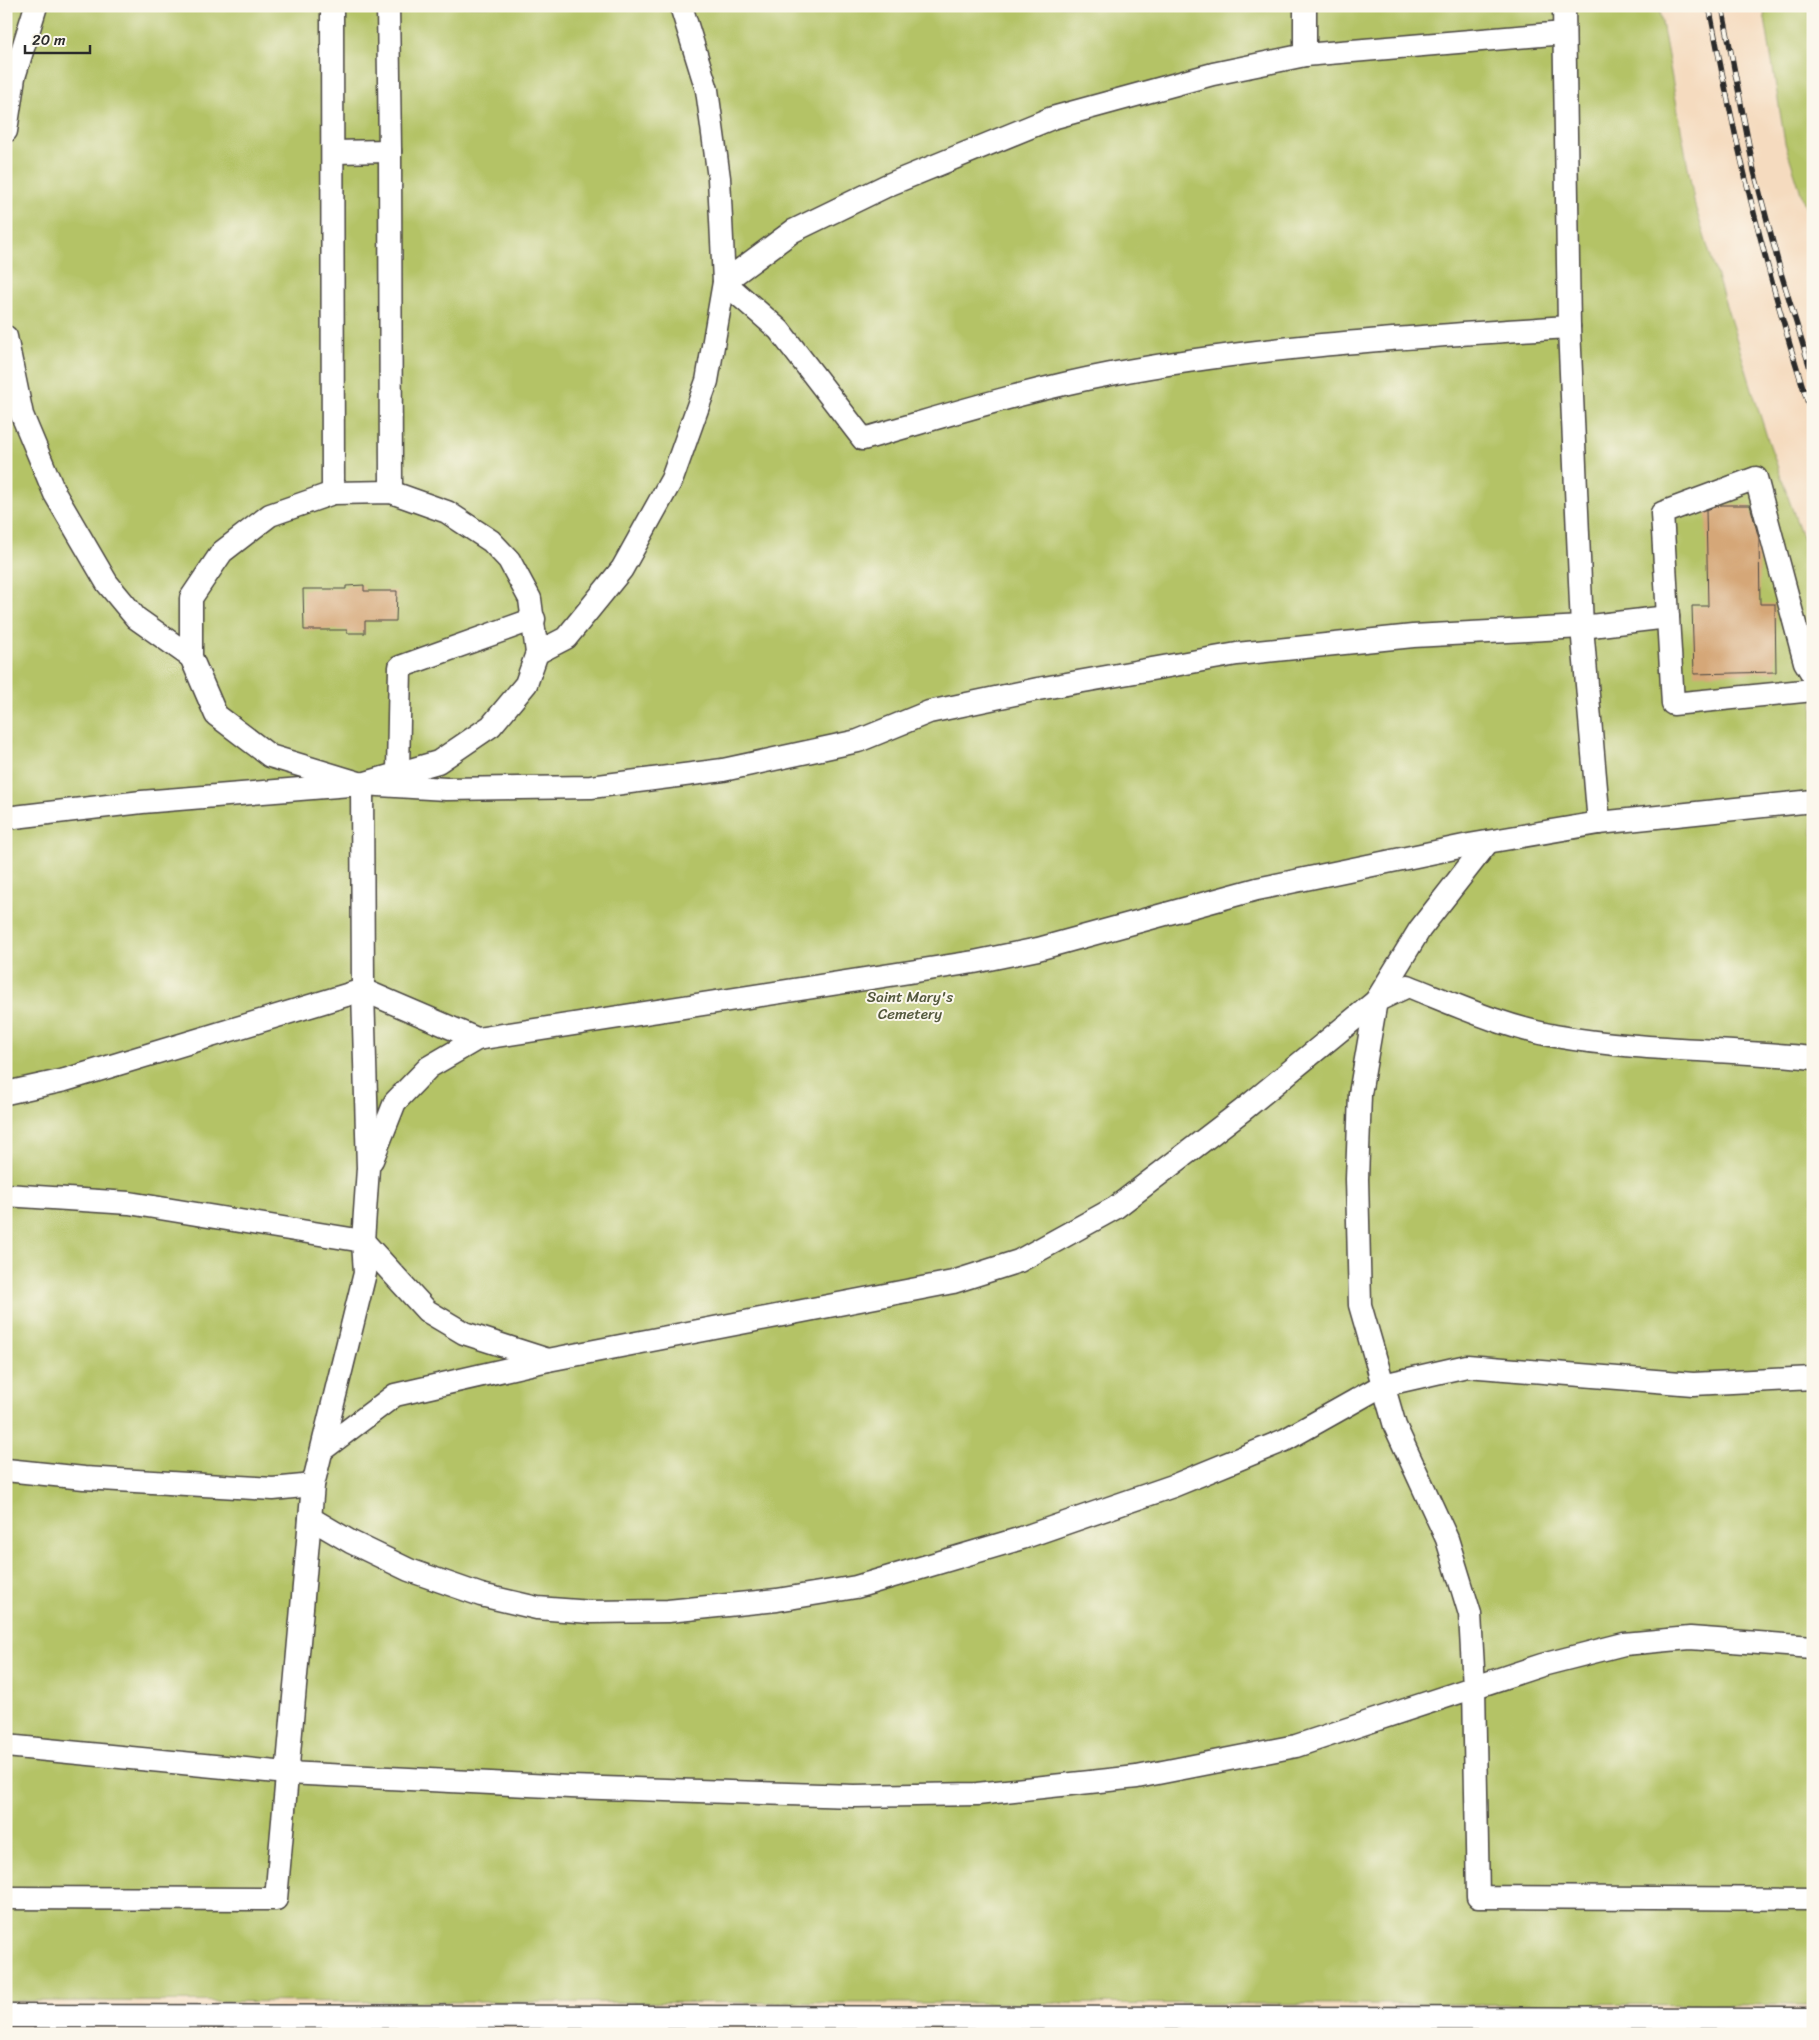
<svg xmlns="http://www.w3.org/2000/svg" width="1819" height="2040" font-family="Sriracha,sans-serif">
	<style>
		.green { fill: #b4c366; stroke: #707748 }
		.building { fill: #d5a778 }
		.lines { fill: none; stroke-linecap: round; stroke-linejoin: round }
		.minor-casing { stroke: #494541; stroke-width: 25 }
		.minor { stroke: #fff; stroke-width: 22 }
		.rail-casing { stroke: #2b2b2b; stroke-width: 5.5 }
		.rail { stroke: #fbf7ec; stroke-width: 4; stroke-dasharray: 11; stroke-linecap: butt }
		.labels { text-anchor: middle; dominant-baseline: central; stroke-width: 4; stroke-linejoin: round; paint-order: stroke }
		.park-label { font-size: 15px; fill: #54593d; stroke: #fbf7ec }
	</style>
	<rect width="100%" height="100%" fill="#fbf7ec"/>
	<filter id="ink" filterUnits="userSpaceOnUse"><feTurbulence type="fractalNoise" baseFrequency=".02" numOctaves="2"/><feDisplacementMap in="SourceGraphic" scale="10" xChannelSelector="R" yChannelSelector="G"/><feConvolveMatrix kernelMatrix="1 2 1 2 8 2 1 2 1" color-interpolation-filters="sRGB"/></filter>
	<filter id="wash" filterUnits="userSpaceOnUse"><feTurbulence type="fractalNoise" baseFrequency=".0096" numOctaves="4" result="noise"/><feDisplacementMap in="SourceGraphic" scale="20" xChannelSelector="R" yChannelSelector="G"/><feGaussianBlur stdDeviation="1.12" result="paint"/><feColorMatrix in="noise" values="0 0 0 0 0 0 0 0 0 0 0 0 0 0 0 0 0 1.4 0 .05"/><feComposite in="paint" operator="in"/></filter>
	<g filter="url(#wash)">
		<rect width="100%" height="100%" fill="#f5dbbf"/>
		<g class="green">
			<polygon points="6,6 1659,6 1695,206 1767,437 1813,568 1813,2005 6,2001"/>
			<polygon points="1763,6 1813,6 1813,231 1785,143"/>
			<polygon points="633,2029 1275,2029 1275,2034 622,2034 625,2030"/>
		</g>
		<g id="blocks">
			<g class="building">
				<polygon points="1721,505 1750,505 1759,539 1760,604 1775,604 1776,672 1694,674 1692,606 1708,606 1706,510"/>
				<polygon points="364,585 364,591 397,591 396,621 365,621 365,633 347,633 347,630 304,630 303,589 346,589 346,586"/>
			</g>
		</g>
	</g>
	<g filter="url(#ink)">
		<use href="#blocks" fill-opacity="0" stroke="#494541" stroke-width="1"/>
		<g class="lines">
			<defs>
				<g id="minor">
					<polyline points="332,6 333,493"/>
					<polyline points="388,6 390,151 391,492"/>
					<polyline points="1305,6 1305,55"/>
					<polyline points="1564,6 1569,327 1582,627 1599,823"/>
					<path d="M1564,33l-259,22 -92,19 -161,44 -164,67 -95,46 -69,51 55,48 84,109c82,-23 164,-49 248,-65 151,-29 305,-37 458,-47"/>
					<polyline points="6,131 14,77 36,6"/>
					<polyline points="333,152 390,151"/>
					<polyline points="6,337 22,415 55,494 107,583 136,618 191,657"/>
					<polygon points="391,492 447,512 491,541 509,560 530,599 537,653 526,684 491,726 438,762 362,784 270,756 216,715 191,657 191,598 222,552 270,515 333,493"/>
					<polyline points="537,653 566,638 622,569 672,479 707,381 724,282 719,178 707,90 681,6"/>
					<polyline points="1813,675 1805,662 1756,478 1662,513 1673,704 1813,690"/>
					<polyline points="398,772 400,667 534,619"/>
					<polyline points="6,818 142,802 362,784 446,789 591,787 723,770 858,741 929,712 1038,689 1237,654 1413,636 1582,627 1668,617"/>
					<polyline points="1488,842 1420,929 1376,1001 1360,1094 1357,1179 1360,1305 1395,1426 1447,1539 1470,1614 1474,1687 1478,1897 1813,1899"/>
					<polyline points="6,1093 65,1080 363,990 477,1039 974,962 1038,949 1257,889 1469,845 1599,823 1813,801"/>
					<polyline points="372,1160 395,1102 429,1067 477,1039"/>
					<polyline points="6,1195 129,1203 363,1241 427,1311 464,1333 548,1360"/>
					<path d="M322,1450l73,-55 153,-35 405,-78 66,-21 96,-53 128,-98 133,-109 32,-15c48,19 96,41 147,50 85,15 172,13 258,22"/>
					<polyline points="6,1470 84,1478 273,1489 313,1485"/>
					<polyline points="310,1518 351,1542 409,1570 481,1595 537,1608 591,1612 668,1611 777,1600 856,1587 1022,1538 1173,1486 1285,1440 1383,1385 1467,1366 1693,1384 1813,1378"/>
					<polyline points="6,1746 287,1773 570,1787 854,1796 977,1794 1137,1777 1296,1746 1542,1665 1624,1644 1690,1638 1813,1647"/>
					<polyline points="6,1898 276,1899 313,1485 365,1273 363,1241 368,1168 363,990 362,784"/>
					<polyline points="6,2016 1813,2019"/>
				</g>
			</defs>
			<use href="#minor" class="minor-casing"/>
			<use href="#minor" class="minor"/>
			<defs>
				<g id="rail">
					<path d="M1709,6c26,140 60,278 104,413"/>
					<polyline points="1722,6 1754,171 1781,273 1813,378"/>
				</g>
			</defs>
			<use href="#rail" class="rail-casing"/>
			<use href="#rail" class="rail"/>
		</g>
	</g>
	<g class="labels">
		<g class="park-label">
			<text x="910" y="997">Saint Mary's<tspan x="910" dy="17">Cemetery</tspan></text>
		</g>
	</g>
	<rect width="1819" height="2040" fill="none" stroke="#fbf7ec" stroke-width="25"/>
	<path d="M25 45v8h65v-8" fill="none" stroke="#2b2b2b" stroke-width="2.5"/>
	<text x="32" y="45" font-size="15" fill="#2b2b2b" stroke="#fbf7ec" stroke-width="4" paint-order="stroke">20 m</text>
</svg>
